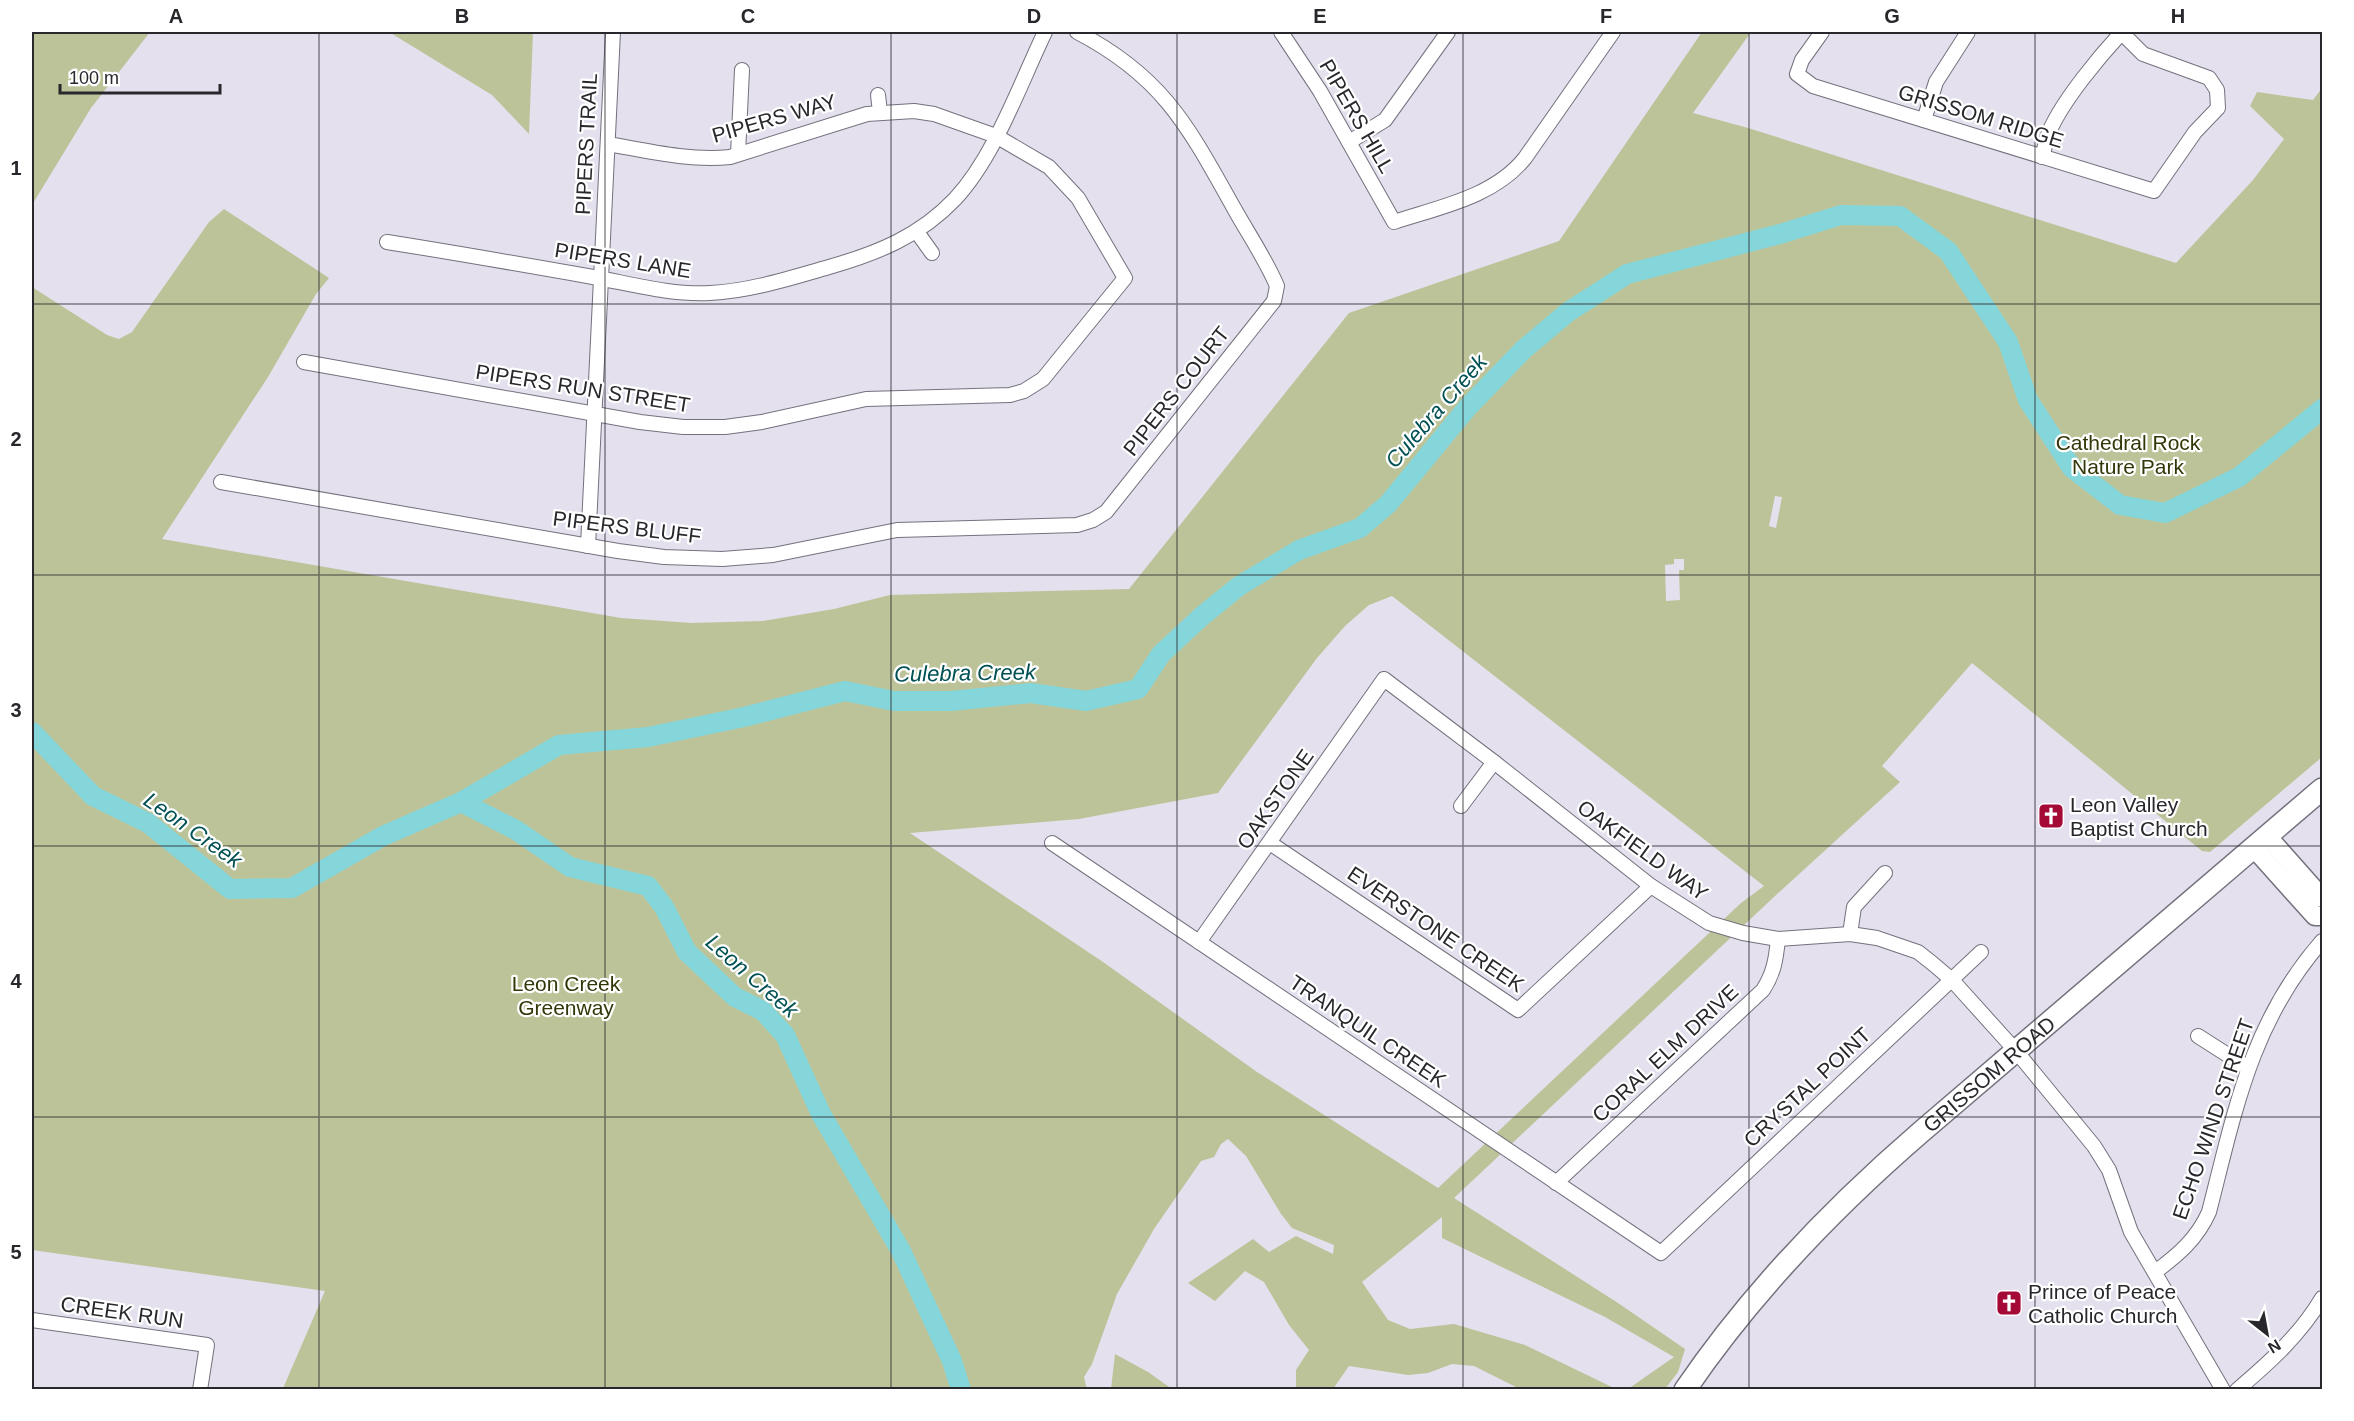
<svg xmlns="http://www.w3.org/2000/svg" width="2354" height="1421" font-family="Arial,sans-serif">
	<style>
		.green { fill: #bdc398; fill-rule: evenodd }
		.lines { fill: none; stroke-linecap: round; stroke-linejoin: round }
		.river { stroke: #84d6da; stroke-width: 20 }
		.street-casing { stroke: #74717d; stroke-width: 16 }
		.secondary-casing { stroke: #74717d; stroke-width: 21 }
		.primary-casing { stroke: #74717d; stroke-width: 24 }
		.street { stroke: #fff; stroke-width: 14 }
		.secondary { stroke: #fff; stroke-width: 18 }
		.primary { stroke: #fff; stroke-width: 21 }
		.grid { fill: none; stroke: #28272c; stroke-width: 1.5; stroke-opacity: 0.55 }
		.labels { text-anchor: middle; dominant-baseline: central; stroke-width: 4.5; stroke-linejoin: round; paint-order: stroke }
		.street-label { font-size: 21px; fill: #28272c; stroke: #fff }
		.park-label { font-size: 21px; fill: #333708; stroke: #fff }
		.poi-label { font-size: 21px; fill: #28272c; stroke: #fff; text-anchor: start }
		.water-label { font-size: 22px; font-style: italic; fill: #015053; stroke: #fff }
		.neatline { fill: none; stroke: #28272c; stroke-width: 2 }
		.grid-label { font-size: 20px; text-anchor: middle; font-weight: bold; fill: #28272c }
	</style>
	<rect width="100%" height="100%" fill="#e4e0ee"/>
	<g class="green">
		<polygon points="32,32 150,32 91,108 32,205"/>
		<polygon points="389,32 533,32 529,134 492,95"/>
		<path d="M1702,32h49l-58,81 55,15 428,135 77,-83 31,-41 -34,-33 7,-14 56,8 9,-12v669l-112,95 -8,-1 -230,-188 -90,103 18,16 -124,113 -322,303 164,105 67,46 -7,23 -13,17h-37l46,-32 -69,-40 -163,-79v-21l-80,65 26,38 22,9 44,-5 71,21 91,44h-96l-46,-23 -22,-2 -24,9 -20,2 -59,-9 -16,23h-37v-19l13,-20 -20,-25 -25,-43 -19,-11 -30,30 -27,-18 65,-44 16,13 27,-16 37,18 1,-9 -42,-17 -11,-14 -35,-58 -18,-17 -7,5 -7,13 -13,4 -47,68 -37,65 -25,70 -8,13 3,12h-802l-1,-3 41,-95 -293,-41v-963l75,48 12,4 13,-7 77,-110 15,-13 105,69 -13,16 -48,83 -106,162 459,79 71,5 71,-2 71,-12 56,-14 239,-6 220,-276 210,-72zM1775,496l7,1 -6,31 -7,-2zM1674,559h10v11h-5l1,30 -14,1 -1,-36 9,-1zM1392,596l372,290 -23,17 -303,285 -181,-116 -154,-110 -193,-129 169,-14 139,-26 99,-135 28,-32 24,-21z"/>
		<polygon points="1115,1354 1148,1372 1172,1389 1111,1389"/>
	</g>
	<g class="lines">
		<g class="river">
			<polyline points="32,732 93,796 148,823 230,889 292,888 383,836 461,802 559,745 648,737 744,717 845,691 894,701 951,701 1031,693 1086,701 1138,689 1161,654 1202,616 1239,586 1299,550 1360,528 1388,504 1467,408 1524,349 1568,312 1627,274 1780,234 1841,215 1900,216 1948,251 2008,342 2028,400 2072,468 2120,505 2165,513 2239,477 2322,409"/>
			<polyline points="461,802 516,830 570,867 648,886 664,907 687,952 735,997 763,1011 785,1035 821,1114 901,1251 952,1361 961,1390"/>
		</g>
		<defs>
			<g id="street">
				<path d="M1281,32l39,59 74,131c45,-15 100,-25 131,-64l88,-126"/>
				<polyline points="1822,32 1802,60 1797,74 1813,86 2154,191 2195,132 2218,108 2217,90 2209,78 2143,54 2121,32"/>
				<polyline points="878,95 880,112"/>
				<polyline points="1924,120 1936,82 1968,32"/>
				<polyline points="1349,142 1385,120 1448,32"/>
				<polyline points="738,154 742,70"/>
				<path d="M2042,157c3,-9 4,-19 8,-27 14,-31 49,-73 72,-98"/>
				<polyline points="917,232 932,253"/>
				<path d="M387,242c69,11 138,23 206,35 39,7 77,18 117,16 41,-2 80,-15 119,-26 49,-14 91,-31 126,-68 40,-43 65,-115 90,-167"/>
				<path d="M304,362l336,60 43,5h42l37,-5 104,-23 144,-4 14,-4 19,-12 82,-101 -47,-80 -29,-31 -53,-31 -62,-22 -20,-3 -47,3 -137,43c-41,4 -82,-6 -122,-13"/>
				<path d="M221,482l397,69 46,6 58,2 51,-4 124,-25 180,-5 16,-5 13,-8 168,-211 3,-15c-11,-26 -28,-51 -42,-76 -46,-82 -71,-133 -158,-178"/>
				<polyline points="588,546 613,32"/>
				<polyline points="1461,806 1494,762"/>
				<polyline points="1052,843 1661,1253 1981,952"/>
				<polyline points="1270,843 1518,1010 1651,886"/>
				<polyline points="1850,934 1854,907 1885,873"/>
				<polyline points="1199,942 1384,679 1494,762 1651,886 1709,923 1743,933 1778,939 1850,934 1877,938 1918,952 1932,963 1952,980 2016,1051 2094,1146 2109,1170 2131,1232 2223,1390"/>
				<polyline points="2198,1036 2248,1068"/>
				<path d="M1556,1183l207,-193c11,-17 13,-31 15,-51"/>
				<path d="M2155,1272c23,-17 42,-33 54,-60 26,-101 42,-190 113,-271"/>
				<polyline points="32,1320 207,1345 200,1390"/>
				<path d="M2237,1390c33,-28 63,-55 85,-92"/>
			</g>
			<g id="secondary">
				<polyline points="2268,837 2322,898"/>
				<polyline points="2254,848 2315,916 2322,916"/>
			</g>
			<g id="primary">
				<path id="s1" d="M1685,1390c66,-97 148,-182 236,-258l401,-343"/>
			</g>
		</defs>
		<use href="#street" class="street-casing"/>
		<use href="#secondary" class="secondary-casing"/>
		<use href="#primary" class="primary-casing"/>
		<use href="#street" class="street"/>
		<use href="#secondary" class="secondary"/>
		<use href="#primary" class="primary"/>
	</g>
	<path class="grid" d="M319,32v1358M605,32v1358M891,32v1358M1177,32v1358M1463,32v1358M1749,32v1358M2035,32v1358M32,304h2290M32,575h2290M32,846h2290M32,1117h2290"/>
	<defs>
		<symbol id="church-square" viewBox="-11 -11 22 22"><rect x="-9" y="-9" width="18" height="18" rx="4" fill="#a50936" stroke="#fff"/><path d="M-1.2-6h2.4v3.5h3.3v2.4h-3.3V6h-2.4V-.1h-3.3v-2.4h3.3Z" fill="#fff"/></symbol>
	</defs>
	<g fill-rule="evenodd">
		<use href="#church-square" x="2036" y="801" width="30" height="30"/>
		<use href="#church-square" x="1994" y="1288" width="30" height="30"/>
	</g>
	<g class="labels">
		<g class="street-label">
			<text transform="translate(1357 116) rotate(60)">PIPERS HILL</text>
			<text transform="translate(1981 116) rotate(17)">GRISSOM RIDGE</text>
			<text transform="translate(774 118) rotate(-16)">PIPERS WAY</text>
			<text transform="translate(586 144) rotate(-87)">PIPERS TRAIL</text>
			<text transform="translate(623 260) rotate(9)">PIPERS LANE</text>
			<text transform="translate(583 388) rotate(9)">PIPERS RUN STREET</text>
			<text transform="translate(1176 391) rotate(-52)">PIPERS COURT</text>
			<text transform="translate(627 527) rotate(7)">PIPERS BLUFF</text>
			<text transform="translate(1275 799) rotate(-55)">OAKSTONE</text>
			<text transform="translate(1643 850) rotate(36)">OAKFIELD WAY</text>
			<text transform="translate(1436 929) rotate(34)">EVERSTONE CREEK</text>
			<text transform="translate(1368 1031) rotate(34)">TRANQUIL CREEK</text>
			<text transform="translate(1665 1053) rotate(-43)">CORAL ELM DRIVE</text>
			<text stroke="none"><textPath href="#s1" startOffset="440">GRISSOM ROAD</textPath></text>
			<text transform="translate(1807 1087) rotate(-43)">CRYSTAL POINT</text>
			<text transform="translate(2213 1119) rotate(-71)">ECHO WIND STREET</text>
			<text transform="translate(122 1312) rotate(8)">CREEK RUN</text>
		</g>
		<g class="park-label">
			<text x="2128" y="442">Cathedral Rock<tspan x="2128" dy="24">Nature Park</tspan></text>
			<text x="566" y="983">Leon Creek<tspan x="566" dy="24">Greenway</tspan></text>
		</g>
		<g class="poi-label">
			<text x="2070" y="804">Leon Valley<tspan x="2070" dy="24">Baptist Church</tspan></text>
			<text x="2028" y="1291">Prince of Peace<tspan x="2028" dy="24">Catholic Church</tspan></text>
		</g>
		<g class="water-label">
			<text transform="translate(1436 411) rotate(-49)">Culebra Creek</text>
			<text transform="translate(965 673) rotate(-1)">Culebra Creek</text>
			<text transform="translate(193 830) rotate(35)">Leon Creek</text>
			<text transform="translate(752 976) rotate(41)">Leon Creek</text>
		</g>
	</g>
	<rect width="2354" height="1421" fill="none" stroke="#ffffff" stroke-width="66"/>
	<g transform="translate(2267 1334) rotate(149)" stroke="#ffffff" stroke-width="4.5" paint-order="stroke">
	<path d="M0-4.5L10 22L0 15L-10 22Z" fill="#28272c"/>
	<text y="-9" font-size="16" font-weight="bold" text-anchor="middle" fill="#28272c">N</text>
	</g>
	<path d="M60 84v9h160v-9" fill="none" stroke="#28272c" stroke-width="3"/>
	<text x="69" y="84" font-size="18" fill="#28272c" stroke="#ffffff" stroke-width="4.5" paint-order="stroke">100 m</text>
	<rect x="33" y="33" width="2288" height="1355" class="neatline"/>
	<g class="grid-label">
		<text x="176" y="23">A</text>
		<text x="462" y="23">B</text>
		<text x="748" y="23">C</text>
		<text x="1034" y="23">D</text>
		<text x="1320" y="23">E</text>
		<text x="1606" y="23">F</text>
		<text x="1892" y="23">G</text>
		<text x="2178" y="23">H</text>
		<text x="16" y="175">1</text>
		<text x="16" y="446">2</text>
		<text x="16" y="717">3</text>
		<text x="16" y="988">4</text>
		<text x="16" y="1259">5</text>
	</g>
</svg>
